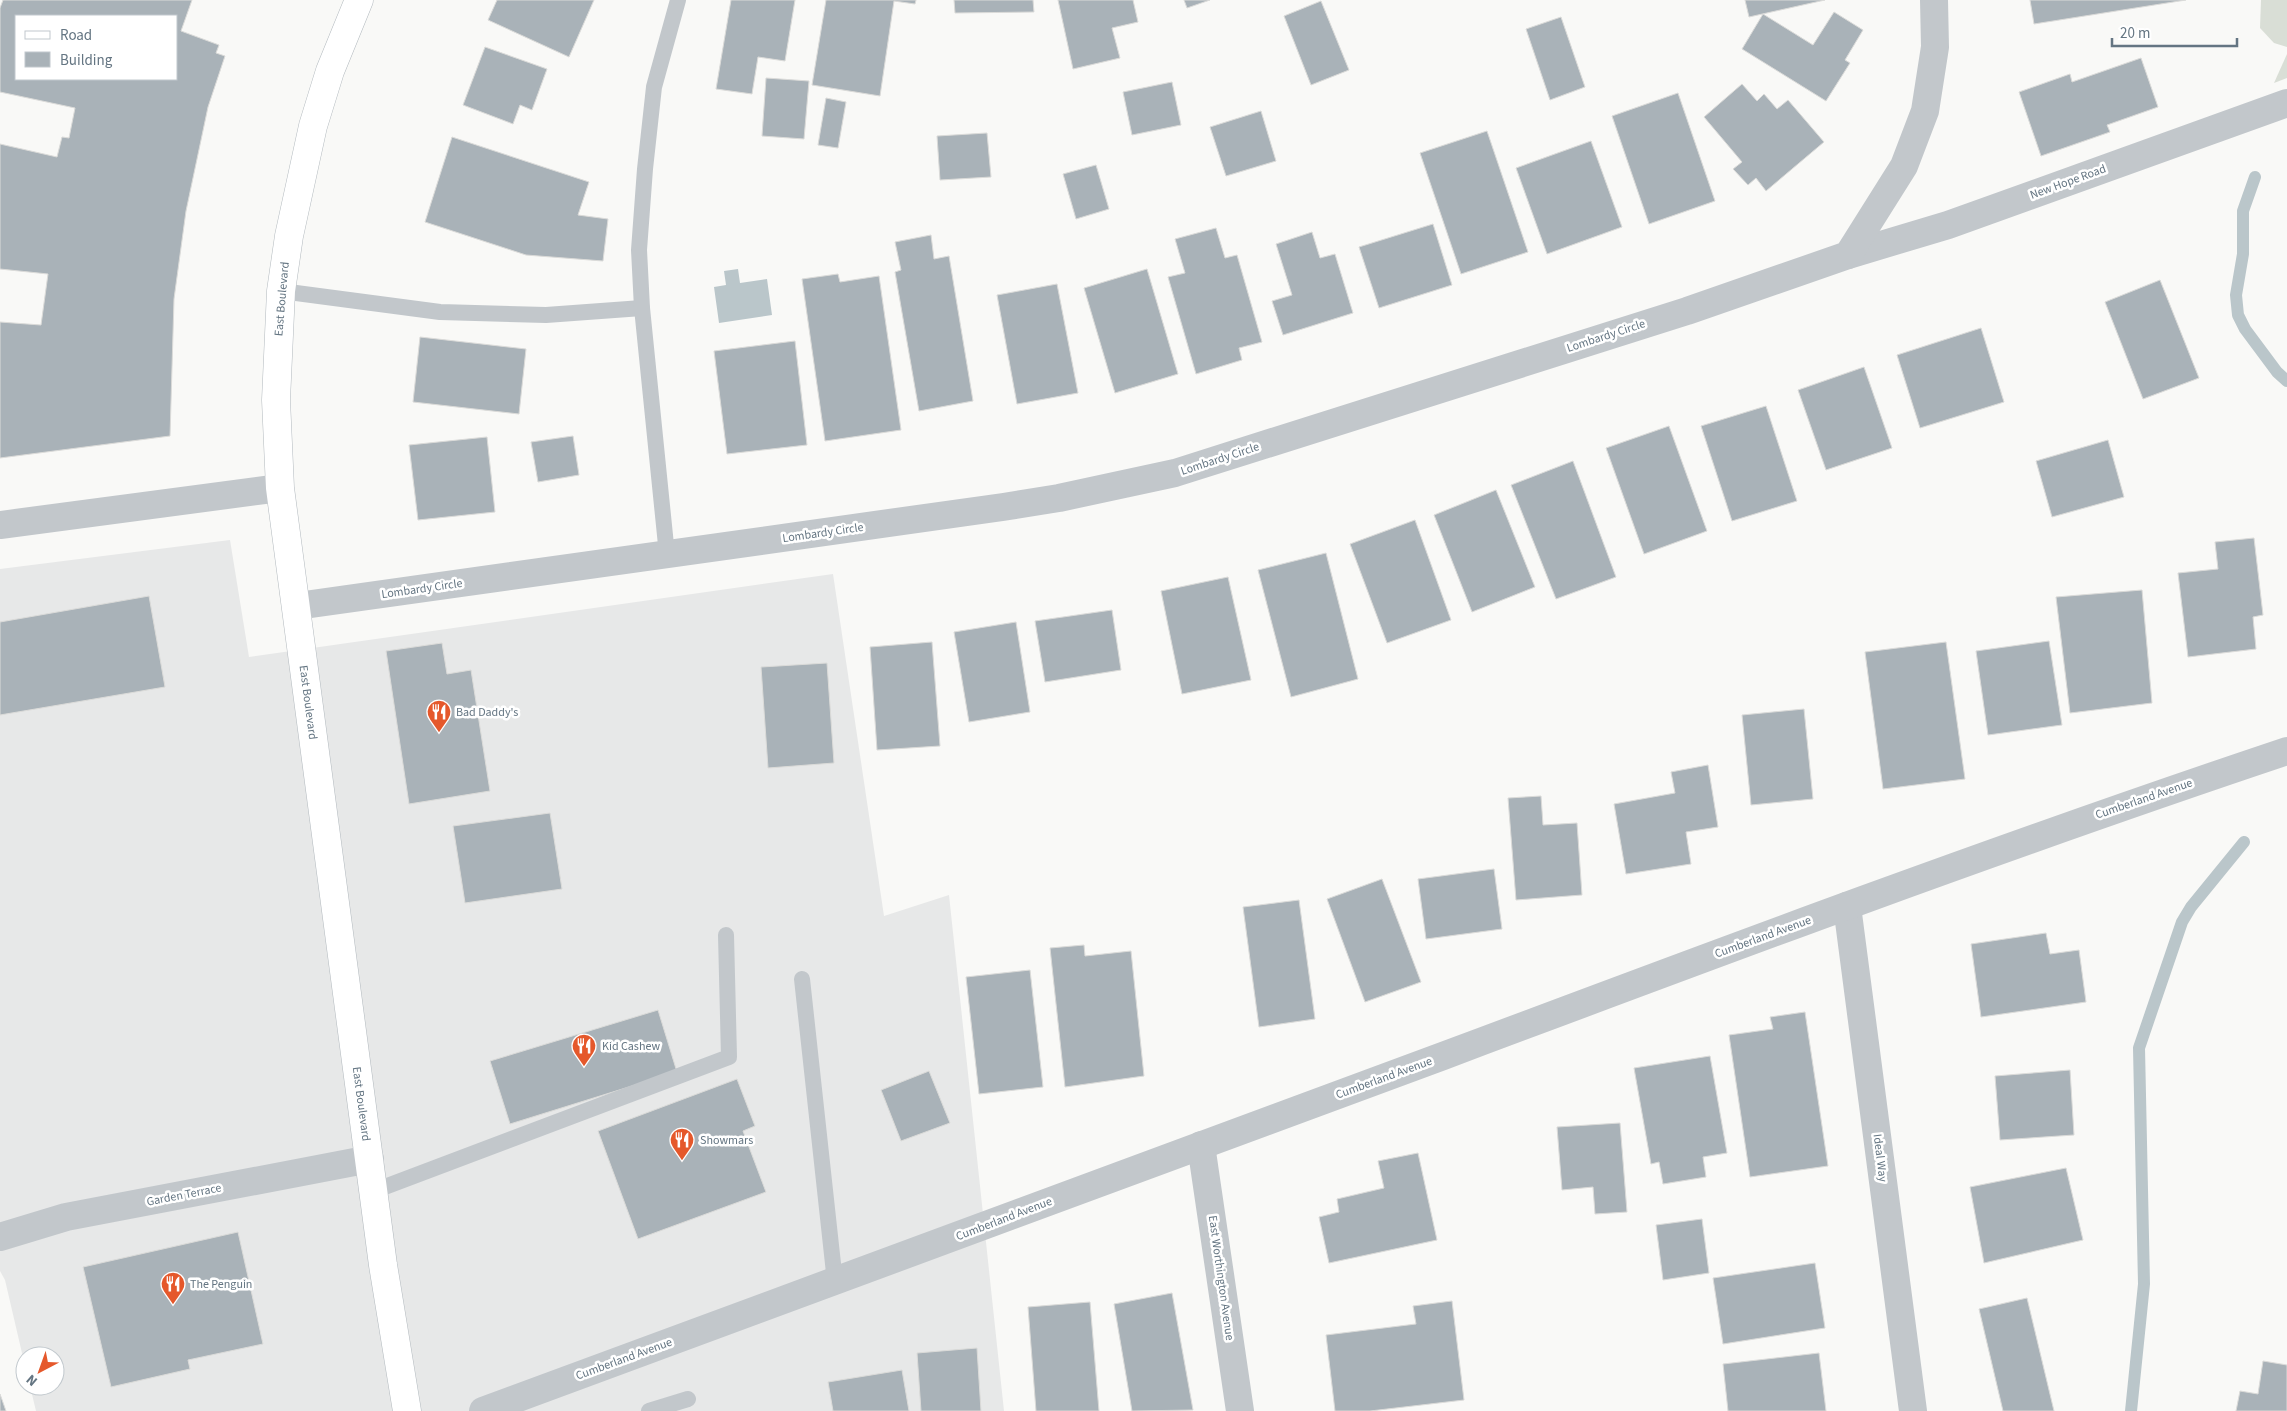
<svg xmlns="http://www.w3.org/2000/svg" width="2287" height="1411" font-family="'Source Sans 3',sans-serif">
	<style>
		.built { fill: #e7e8e8 }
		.green { fill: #d9ded6 }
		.water { fill: #bac6ca }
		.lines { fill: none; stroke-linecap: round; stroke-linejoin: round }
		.stream { stroke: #bac6ca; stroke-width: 12 }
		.building { fill: #a9b2b8; stroke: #dbdbd9; fill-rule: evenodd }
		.secondary-casing { stroke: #b2b9be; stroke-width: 29 }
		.lane { stroke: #c2c7cb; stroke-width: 16 }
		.street { stroke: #c2c7cb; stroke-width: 28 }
		.secondary { stroke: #fff; stroke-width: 28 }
		.labels { text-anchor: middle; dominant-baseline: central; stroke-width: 5; stroke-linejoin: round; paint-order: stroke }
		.street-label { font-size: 12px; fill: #647582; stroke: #fff }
		.poi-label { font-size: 12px; fill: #647582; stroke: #fff; text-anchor: start }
	</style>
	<rect width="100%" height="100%" fill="#f9f9f7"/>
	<polygon class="built" points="230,540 249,657 833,574 884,916 949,895 1004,1411 36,1411 30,1386 55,1386 55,1356 25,1356 25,1366 5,1280 0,1271 0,569"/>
	<g class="green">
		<polygon points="2261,0 2287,0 2287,47 2274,43 2260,28"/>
		<polygon points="2287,54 2287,78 2274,83"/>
	</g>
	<polygon class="water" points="738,269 740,283 767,279 772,315 719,323 714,287 726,285 724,271"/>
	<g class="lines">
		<g class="stream">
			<polyline points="2255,177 2243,211 2243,254 2236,295 2238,315 2245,329 2277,372 2287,381"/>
			<polyline points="2131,1411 2144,1284 2139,1048 2182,922 2191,907 2244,842"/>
		</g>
	</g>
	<g class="building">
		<path d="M3,0h189l-11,31 38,14 -3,8 9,3 -17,51 -22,104 -12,88 -4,137 -170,22v-136l41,3 7,-51 -48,-5v-125l57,13 5,-20 7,1 6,-30 -75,-16v-84zM16,16h160v63h-160z"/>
		<polygon points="497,0 594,0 569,57 488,20"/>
		<polygon points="731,0 795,0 785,61 758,57 752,94 716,89"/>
		<polygon points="826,0 916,0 915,4 894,1 880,96 812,85"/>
		<polygon points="954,0 1033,0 1034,12 955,13"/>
		<polygon points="1058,0 1133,0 1138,22 1112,28 1120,58 1073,69"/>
		<polygon points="1184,0 1210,0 1187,8"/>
		<polygon points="1745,0 1825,0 1749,17"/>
		<polygon points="2030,0 2186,0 2034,24"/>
		<polygon points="1321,1 1349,70 1311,85 1284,16"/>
		<polygon points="1834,12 1863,30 1845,60 1850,63 1826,101 1742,49 1763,14 1813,45"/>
		<polygon points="1561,17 1585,87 1550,100 1526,29"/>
		<polygon points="485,47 547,69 532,110 520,105 513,124 463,105"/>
		<polygon points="2141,58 2158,107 2107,125 2110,132 2041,156 2019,92 2070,74 2072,82"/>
		<polygon points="766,78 809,81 804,139 762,136"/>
		<polygon points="1172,82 1181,125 1132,135 1123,92"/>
		<polygon points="1742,84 1757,101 1764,94 1777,109 1788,100 1824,142 1766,191 1756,178 1748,185 1733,169 1742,162 1704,117"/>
		<polygon points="1678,93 1715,201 1649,224 1612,116"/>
		<polygon points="826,98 846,102 838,148 818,145"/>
		<polygon points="1261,111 1276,161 1226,176 1210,127"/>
		<polygon points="1487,131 1528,252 1461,274 1420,153"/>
		<polygon points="987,133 991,177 940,180 937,136"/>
		<polygon points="452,137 589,182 578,215 608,219 603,261 526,255 425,222"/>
		<polygon points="1591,141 1622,227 1547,254 1516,168"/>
		<polygon points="1096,165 1109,209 1076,219 1063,174"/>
		<polygon points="1433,224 1452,285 1379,308 1359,247"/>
		<polygon points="1216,228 1225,258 1237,255 1262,342 1239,348 1242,360 1196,374 1168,277 1185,273 1175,239"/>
		<polygon points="1312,232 1320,258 1335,254 1353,313 1283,335 1272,301 1292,295 1276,244"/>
		<polygon points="931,235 934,259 949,256 973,401 919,411 895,272 901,270 895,242"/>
		<polygon points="1147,269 1178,374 1115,393 1084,288"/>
		<polygon points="838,274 840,282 879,276 901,430 825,441 802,279"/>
		<polygon points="2160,280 2199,378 2143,399 2105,302"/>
		<polygon points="1057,284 1078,393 1017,404 997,295"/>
		<polygon points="1981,328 2004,402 1920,428 1897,355"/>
		<polygon points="420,337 526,349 519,414 413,402"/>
		<polygon points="795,341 807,445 727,454 714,351"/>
		<polygon points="1864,367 1892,448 1826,470 1798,390"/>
		<polygon points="1766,406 1797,501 1732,521 1701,426"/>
		<polygon points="1669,426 1707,531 1644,554 1606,448"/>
		<polygon points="573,436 579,475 538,482 531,442"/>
		<polygon points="487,437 495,512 418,520 409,445"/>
		<polygon points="2108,440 2124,497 2052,517 2036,461"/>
		<polygon points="1573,461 1616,577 1556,599 1511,485"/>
		<polygon points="1496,490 1535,587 1472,612 1434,515"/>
		<polygon points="1415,520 1451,620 1387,643 1350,544"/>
		<polygon points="2254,538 2263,615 2253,617 2256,649 2188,657 2178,573 2218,569 2215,542"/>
		<polygon points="1326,553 1358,679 1291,697 1258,570"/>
		<polygon points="1228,577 1251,680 1182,694 1161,591"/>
		<polygon points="2142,590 2152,703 2070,713 2056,597"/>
		<polygon points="149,596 165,687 0,715 0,622"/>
		<polygon points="1112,610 1121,670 1045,682 1035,621"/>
		<polygon points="1016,622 1030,712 969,722 954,632"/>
		<polygon points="2049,641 2062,725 1988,735 1976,651"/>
		<polygon points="932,642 940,746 877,750 870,647"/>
		<polygon points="1946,642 1965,779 1883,789 1865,652"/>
		<polygon points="442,643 447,674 471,670 490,791 409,804 386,651"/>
		<polygon points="827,663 834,763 768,768 761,667"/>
		<polygon points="1804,709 1813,799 1751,805 1742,715"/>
		<polygon points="1708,765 1718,827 1686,832 1691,864 1626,874 1614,804 1675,793 1671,772"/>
		<polygon points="1541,796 1543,825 1577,823 1582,895 1516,900 1508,798"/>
		<polygon points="550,813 562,889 465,903 453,826"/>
		<polygon points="1494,869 1502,929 1426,939 1418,879"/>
		<polygon points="1382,879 1421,982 1365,1002 1327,899"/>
		<polygon points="1299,900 1315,1019 1259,1027 1243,907"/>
		<polygon points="2046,933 2050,954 2079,950 2086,1002 1981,1017 1971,944"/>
		<polygon points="1084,945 1085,956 1131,951 1144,1076 1065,1087 1050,948"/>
		<polygon points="1030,970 1043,1087 979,1094 966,977"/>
		<polygon points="658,1010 677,1072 510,1124 490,1061"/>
		<polygon points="1805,1012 1828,1166 1750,1177 1729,1035 1773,1029 1770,1017"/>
		<polygon points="1710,1056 1727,1153 1703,1157 1706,1177 1663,1184 1659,1162 1651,1164 1634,1068"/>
		<polygon points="2070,1070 2074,1135 2000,1140 1995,1076"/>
		<polygon points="929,1071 950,1123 901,1141 881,1090"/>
		<polygon points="737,1079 755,1126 743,1131 766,1192 638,1239 598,1131"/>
		<polygon points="1620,1123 1627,1212 1595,1214 1593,1187 1562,1190 1557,1127"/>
		<polygon points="1418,1153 1437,1240 1329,1263 1319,1217 1339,1212 1337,1199 1384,1188 1378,1161"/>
		<polygon points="2066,1168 2083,1240 1984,1263 1970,1187"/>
		<polygon points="1702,1219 1709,1273 1663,1280 1656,1225"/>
		<polygon points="238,1232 263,1344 188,1360 190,1369 111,1387 83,1267"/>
		<polygon points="1815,1263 1825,1328 1723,1344 1713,1278"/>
		<polygon points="1172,1293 1193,1410 1132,1411 1114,1304"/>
		<polygon points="2027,1298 2054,1411 2003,1411 1979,1309"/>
		<polygon points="1452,1301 1464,1400 1370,1411 1335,1411 1326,1335 1416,1324 1413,1306"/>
		<polygon points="1090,1302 1099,1411 1036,1411 1028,1307"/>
		<polygon points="977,1348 981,1411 921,1411 917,1353"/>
		<polygon points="1819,1353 1826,1411 1728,1411 1723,1364"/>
		<polygon points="2263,1361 2287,1365 2287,1411 2236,1411 2240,1391 2258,1394"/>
		<polygon points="902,1370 909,1411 833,1411 828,1382"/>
		<polygon points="0,1394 6,1411 0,1411"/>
	</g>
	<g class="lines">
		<defs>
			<g id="secondary">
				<path id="s1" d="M359,0l-29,71 -17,55 -24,110 -8,55 -5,109 4,88 103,777 24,146"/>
			</g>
		</defs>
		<use href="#secondary" class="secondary-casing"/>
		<g class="lane">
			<polyline points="281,291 440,312 546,315 642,308"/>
			<polyline points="667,555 642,308 639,250 645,169 654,87 678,0"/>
			<polyline points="802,979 835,1282"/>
			<polyline points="374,1191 729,1057 726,935"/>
			<polyline points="649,1411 688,1399"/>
		</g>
		<g class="street">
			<polyline points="1848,255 1948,225 2287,103"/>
			<polyline points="0,525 280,488"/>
			<polyline points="297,606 1003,507 1059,498 1175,473 1687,311 1848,255 1904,166 1925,111 1935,47 1934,0"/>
			<polyline points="1847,906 1913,1411"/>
			<polyline points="1201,1145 1240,1411"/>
			<polyline points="0,1237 66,1217 370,1159"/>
			<path d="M483,1411c320,-117 640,-235 960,-355 280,-105 560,-210 844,-305"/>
		</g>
		<use href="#secondary" class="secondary"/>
	</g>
	<defs>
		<symbol id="restaurant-pin" viewBox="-11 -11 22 30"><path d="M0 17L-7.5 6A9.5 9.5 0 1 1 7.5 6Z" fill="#e5582b" stroke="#fff"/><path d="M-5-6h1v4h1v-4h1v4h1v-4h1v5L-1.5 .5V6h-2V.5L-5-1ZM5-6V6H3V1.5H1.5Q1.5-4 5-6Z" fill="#fff"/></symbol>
	</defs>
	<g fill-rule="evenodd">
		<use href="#restaurant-pin" x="425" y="698" width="28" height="38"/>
		<use href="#restaurant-pin" x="570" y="1032" width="28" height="38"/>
		<use href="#restaurant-pin" x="668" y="1126" width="28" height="38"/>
		<use href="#restaurant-pin" x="159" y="1270" width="28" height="38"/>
	</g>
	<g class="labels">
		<g class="street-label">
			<text transform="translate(2068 182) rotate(-20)">New Hope Road</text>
			<text transform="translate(282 299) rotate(-85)">East Boulevard</text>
			<text transform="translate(1606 336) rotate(-18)">Lombardy Circle</text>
			<text transform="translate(1220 459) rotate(-18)">Lombardy Circle</text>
			<text transform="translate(823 533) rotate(-8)">Lombardy Circle</text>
			<text transform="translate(422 589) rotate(-8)">Lombardy Circle</text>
			<text stroke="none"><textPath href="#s1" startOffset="716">East Boulevard</textPath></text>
			<text transform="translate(2144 799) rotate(-19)">Cumberland Avenue</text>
			<text transform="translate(1763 937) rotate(-20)">Cumberland Avenue</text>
			<text transform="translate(1384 1078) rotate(-20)">Cumberland Avenue</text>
			<text stroke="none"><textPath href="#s1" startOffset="1121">East Boulevard</textPath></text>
			<text transform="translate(1880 1158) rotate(83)">Ideal Way</text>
			<text transform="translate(184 1195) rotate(-11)">Garden Terrace</text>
			<text transform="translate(1004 1219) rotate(-21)">Cumberland Avenue</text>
			<text transform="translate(1221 1278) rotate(82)">East Worthington Avenue</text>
			<text transform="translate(624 1359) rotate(-20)">Cumberland Avenue</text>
		</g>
		<g class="poi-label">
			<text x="456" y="712">Bad Daddy's</text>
			<text x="602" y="1046">Kid Cashew</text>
			<text x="700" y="1140">Showmars</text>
			<text x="190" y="1284">The Penguin</text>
		</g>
	</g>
	<rect x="15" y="15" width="162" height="65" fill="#ffffff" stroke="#c1c8cd"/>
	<rect x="25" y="31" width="25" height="8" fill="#ffffff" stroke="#c1c8cd"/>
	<text x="60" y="40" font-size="15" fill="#647582">Road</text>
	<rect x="25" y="52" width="25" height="15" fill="#a9b2b8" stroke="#c1c8cd"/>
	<text x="60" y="65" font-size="15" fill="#647582">Building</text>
	<g transform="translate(40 1371) rotate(221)"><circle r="24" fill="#ffffff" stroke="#c1c8cd"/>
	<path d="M0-4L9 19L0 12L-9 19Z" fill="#e5582b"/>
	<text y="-8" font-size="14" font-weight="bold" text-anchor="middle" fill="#647582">N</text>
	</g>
	<path d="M2112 38v8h125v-8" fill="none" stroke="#647582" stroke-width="2.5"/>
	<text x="2120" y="38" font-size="15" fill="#647582" stroke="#ffffff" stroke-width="4" paint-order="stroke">20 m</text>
</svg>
